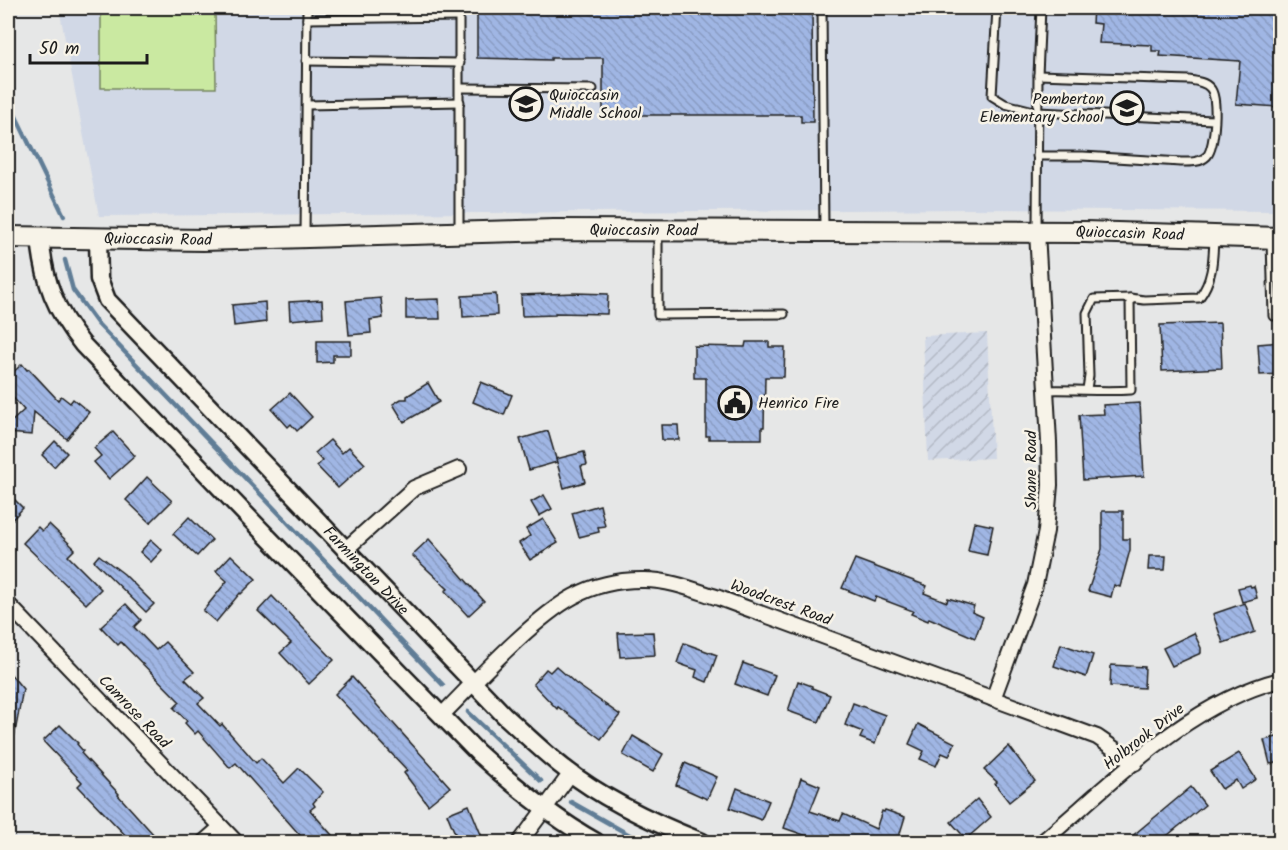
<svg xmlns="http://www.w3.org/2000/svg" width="1288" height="850" font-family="Kalam,sans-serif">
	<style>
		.built { fill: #d1d8e6 }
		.industrial { fill: url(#industrial-furrows) }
		.green { fill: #cae9a1; stroke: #73825e; stroke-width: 1.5 }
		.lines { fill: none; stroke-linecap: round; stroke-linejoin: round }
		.stream { stroke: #607d96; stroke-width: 4.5 }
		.building { fill: url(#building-back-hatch); stroke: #1c1c1c; stroke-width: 1.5 }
		.service-casing { stroke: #1c1c1c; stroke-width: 11 }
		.minor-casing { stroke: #1c1c1c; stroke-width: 18 }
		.tertiary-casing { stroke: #1c1c1c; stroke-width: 21 }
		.secondary-casing { stroke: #1c1c1c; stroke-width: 24 }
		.service { stroke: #f7f3e8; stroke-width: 7 }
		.minor { stroke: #f7f3e8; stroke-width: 14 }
		.tertiary { stroke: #f7f3e8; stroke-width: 16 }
		.secondary { stroke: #f7f3e8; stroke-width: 20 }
		.labels { text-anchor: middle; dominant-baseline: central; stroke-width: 5; stroke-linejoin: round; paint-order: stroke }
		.poi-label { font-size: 16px; fill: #1c1c1c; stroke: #f7f3e8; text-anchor: start }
		.street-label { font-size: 16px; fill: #1c1c1c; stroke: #f7f3e8 }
	</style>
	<defs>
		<pattern id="industrial-furrows" width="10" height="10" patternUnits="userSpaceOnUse" patternTransform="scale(1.5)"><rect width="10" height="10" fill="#d1d8e6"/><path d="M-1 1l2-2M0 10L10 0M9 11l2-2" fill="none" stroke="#b3b9c5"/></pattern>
		<pattern id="building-back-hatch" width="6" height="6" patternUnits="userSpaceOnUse" patternTransform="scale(1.5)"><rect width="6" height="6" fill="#a0b6e4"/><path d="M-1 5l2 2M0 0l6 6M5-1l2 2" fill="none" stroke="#899cc3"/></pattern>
	</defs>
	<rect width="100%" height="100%" fill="#e6e7e7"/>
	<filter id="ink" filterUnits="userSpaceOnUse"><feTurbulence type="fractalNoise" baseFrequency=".0167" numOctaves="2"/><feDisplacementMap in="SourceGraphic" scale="12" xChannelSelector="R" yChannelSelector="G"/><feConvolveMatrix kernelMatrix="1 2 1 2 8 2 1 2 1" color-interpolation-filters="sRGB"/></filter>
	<g filter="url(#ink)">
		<polygon class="built" points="59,8 1280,8 1280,211 968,209 99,216"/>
		<polygon class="industrial" points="987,333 993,458 928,461 923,336"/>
		<polygon class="green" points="101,8 215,8 216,88 101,88"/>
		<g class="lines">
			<g class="stream">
				<polyline points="8,100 64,216"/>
				<polyline points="65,260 73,290 97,323 443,685"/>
				<polyline points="468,712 541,781"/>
				<polyline points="571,802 642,842"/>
			</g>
		</g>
		<g class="building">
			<polygon points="477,8 812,8 813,122 801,122 801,115 637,115 637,111 603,111 603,58 551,58 551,60 477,58"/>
			<polygon points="1095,8 1275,8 1275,17 1281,17 1278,107 1236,104 1240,61 1160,56 1161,51 1152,51 1152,45 1099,43 1101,24 1092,23 1093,9"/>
			<polygon points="575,293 608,294 607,314 555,313 555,315 522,316 521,295"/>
			<polygon points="496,294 497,315 463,317 462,296"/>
			<polygon points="381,298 383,318 370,320 371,333 349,335 346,301"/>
			<polygon points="439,299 440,319 406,319 406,300"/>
			<polygon points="322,300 323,317 290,320 289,302"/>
			<polygon points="265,302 266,322 234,326 232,305"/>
			<polygon points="1220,323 1222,368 1162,371 1160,325"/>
			<polygon points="317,341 351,341 351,355 333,355 333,362 317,363"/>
			<polygon points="746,342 769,342 769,347 785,347 784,377 765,377 764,427 762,427 762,439 709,439 709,436 706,436 706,378 694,378 694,346 745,347"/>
			<polygon points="1281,342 1281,374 1260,375 1258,344"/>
			<polygon points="22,364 27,370 29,369 58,400 61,396 70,403 73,399 89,412 67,439 34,412 32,435 8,433 8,425 24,410 8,392 13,387 8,380 8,377"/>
			<polygon points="481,382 512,395 504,415 473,402"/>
			<polygon points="428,383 439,402 404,422 393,404 401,399 407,399 407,396"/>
			<polygon points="290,393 312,417 297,431 291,424 288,427 272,409"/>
			<polygon points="1140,403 1144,476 1083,480 1079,415 1104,414 1103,405"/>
			<polygon points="661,425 678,425 679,440 662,440"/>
			<polygon points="548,431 557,462 529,470 520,439"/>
			<polygon points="113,432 135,456 109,479 94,462 101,456 94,448"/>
			<polygon points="330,440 342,453 349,447 365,464 338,488 317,466 322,461 315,453"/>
			<polygon points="55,441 67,453 54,467 42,455"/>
			<polygon points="584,452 587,465 581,466 585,482 564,488 556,459"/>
			<polygon points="147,477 172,501 150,523 126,500"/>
			<polygon points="8,493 23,508 8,524"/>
			<polygon points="544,495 552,509 539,516 531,502"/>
			<polygon points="600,505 605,526 598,527 599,532 579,537 572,513"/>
			<polygon points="1102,511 1123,511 1123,539 1130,539 1130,550 1120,587 1114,585 1111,597 1088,591 1102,549"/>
			<polygon points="189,517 212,540 197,556 173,534"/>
			<polygon points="543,519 558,543 530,560 519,543 530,536 526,529"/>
			<polygon points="974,522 993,526 987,555 968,551"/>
			<polygon points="49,524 75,549 68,556 101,589 86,604 23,543 38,527 42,531"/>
			<polygon points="429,539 484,601 468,616 445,591 448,589 412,555"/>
			<polygon points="151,540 162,550 151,562 140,552"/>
			<polygon points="99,555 124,574 154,604 146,612 94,561"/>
			<polygon points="231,555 256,579 241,594 240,593 216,622 203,611 227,581 216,571"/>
			<polygon points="1149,556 1166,556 1165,570 1148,570"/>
			<polygon points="855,559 927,586 924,593 947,602 948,598 974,606 972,612 983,617 975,638 929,618 928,621 911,614 913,611 876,597 874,601 842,588"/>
			<polygon points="1250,585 1251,587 1254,586 1257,598 1242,602 1238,588"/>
			<polygon points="272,596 334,660 309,684 280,653 291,643 258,611"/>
			<polygon points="1245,603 1255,632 1223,643 1213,614"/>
			<polygon points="126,604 141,620 134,627 156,650 165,642 194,672 185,679 204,698 198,703 220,726 222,724 256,763 261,758 284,783 299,768 323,792 313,803 315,806 310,810 339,843 307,843 236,763 230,768 198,731 195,734 185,723 187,721 174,708 180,702 121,642 118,645 101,627"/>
			<polygon points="653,632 655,655 620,657 618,633"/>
			<polygon points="1194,633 1201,648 1201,653 1172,666 1163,648"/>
			<polygon points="684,643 717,655 707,682 695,677 697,670 677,663"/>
			<polygon points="1061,644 1093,655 1086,677 1054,666"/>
			<polygon points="743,663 775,675 767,696 735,684"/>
			<polygon points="1111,665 1145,667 1144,688 1110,686"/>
			<polygon points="556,666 575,683 620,715 601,739 558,707 557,709 533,684 546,669 550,672"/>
			<polygon points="8,671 23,689 14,738 8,738"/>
			<polygon points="352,677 450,787 428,805 404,773 407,770 335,694"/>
			<polygon points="798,681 812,686 812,688 830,695 819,722 788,711"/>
			<polygon points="853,703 885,715 875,744 860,738 863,732 845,725"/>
			<polygon points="918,724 955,743 949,756 942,753 936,766 920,759 924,751 909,744"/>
			<polygon points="60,725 78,743 77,744 83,751 81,753 119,794 118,795 154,835 146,843 133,843 78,786 82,782 43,741"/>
			<polygon points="633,736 663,754 653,772 623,755"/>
			<polygon points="1281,736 1281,762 1270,764 1264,740"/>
			<polygon points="1009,746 1035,781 1009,802 995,784 997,782 984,770"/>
			<polygon points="1239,753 1256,779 1241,789 1236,780 1222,789 1210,771"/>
			<polygon points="685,763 717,777 707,799 676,785"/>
			<polygon points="801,778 820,786 810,811 840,821 843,814 876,829 882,811 884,812 885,810 905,817 897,843 827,843 784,828"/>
			<polygon points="1191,787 1205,805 1158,843 1124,843"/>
			<polygon points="737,788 769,801 761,820 730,808"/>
			<polygon points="977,799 991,817 966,839 951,822"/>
			<polygon points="469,805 482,837 470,843 459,843 447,814"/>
		</g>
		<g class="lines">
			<defs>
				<g id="service">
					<polyline points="822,8 824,229"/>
					<polyline points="997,8 992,96 1005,104 1038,112 1214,120"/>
					<polyline points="307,19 459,17"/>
					<polyline points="306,61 460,63"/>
					<polyline points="460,88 593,89"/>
					<polyline points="307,105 460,102"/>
					<path d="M1037,156h46l98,6c9,0 19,1 26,-6 8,-9 12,-59 3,-68 -5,-6 -14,-7 -21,-8l-151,-5"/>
					<polyline points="459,230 459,8"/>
					<polyline points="1037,230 1038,75 1041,8"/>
					<polyline points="658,233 658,315 784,314"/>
					<polyline points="305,236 307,8"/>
					<polyline points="1271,240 1273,316"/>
					<path d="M1087,389l2,-13 -2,-63 7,-14 36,-1 14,2 55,-2c14,-18 14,-38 15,-60"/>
					<path d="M1046,390c28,-1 56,2 85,0l-1,-92"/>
				</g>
				<g id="minor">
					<polyline points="345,550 414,488 459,469"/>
					<polyline points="8,604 236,842"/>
					<polyline points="993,699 1035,585 1046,531 1050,485 1049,442 1037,232"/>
					<path d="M442,715c24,-25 48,-50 74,-74 39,-36 71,-62 128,-61 26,0 50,10 75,18l378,139 38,26"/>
					<polyline points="204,842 221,827"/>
					<polyline points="520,842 571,773"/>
					<path d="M1042,842c71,-60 146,-139 238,-162"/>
				</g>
				<g id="tertiary">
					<path d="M40,237c4,45 15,73 43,108l172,179 223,229c37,34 74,64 118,89"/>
					<path id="s1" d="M98,238l1,41 8,21 398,416c19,17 38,36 59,52 40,32 90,55 138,74"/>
				</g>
				<g id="secondary">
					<path id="s2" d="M8,237l195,3 351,-10 531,2 195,6"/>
				</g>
			</defs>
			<use href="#service" class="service-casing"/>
			<use href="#minor" class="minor-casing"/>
			<use href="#tertiary" class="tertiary-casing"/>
			<use href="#secondary" class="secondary-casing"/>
			<use href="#service" class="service"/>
			<use href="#minor" class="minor"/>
			<use href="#tertiary" class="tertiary"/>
			<use href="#secondary" class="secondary"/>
		</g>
	</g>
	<defs>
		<symbol id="school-ring" viewBox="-11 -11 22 22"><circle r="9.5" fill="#f7f3e8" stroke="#1c1c1c" stroke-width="1.5"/><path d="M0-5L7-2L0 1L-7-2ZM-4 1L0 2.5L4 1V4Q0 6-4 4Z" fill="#1c1c1c"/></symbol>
		<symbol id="civic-ring" viewBox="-11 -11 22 22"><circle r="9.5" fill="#f7f3e8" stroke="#1c1c1c" stroke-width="1.5"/><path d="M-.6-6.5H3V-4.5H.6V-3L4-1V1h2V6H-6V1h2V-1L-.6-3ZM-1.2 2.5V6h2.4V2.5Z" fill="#1c1c1c"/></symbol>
	</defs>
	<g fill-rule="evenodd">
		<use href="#school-ring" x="507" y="85" width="38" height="38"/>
		<use href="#school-ring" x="1108" y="89" width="38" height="38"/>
		<use href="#civic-ring" x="716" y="384" width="38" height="38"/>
	</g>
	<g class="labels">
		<g class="poi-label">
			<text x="549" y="95">Quioccasin<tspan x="549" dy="18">Middle School</tspan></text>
			<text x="1104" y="99" text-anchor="end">Pemberton<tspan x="1104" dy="18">Elementary School</tspan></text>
			<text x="758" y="403">Henrico Fire</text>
		</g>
		<g class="street-label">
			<text stroke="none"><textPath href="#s2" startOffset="636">Quioccasin Road</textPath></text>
			<text stroke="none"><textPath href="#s2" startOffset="1122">Quioccasin Road</textPath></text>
			<text stroke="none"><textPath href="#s2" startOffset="150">Quioccasin Road</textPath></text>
			<text transform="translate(1031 470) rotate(-90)">Shane Road</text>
			<text stroke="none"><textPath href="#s1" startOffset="438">Farmington Drive</textPath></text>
			<text transform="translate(781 603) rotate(20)">Woodcrest Road</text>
			<text transform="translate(134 712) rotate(46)">Camrose Road</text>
			<text transform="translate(1144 737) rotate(-38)">Holbrook Drive</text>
		</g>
	</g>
	<rect width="1288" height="850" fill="none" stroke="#f7f3e8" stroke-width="30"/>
	<rect x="15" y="15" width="1258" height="820" fill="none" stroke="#1c1c1c" stroke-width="2" filter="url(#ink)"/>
	<path d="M30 54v9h117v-9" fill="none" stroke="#1c1c1c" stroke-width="3"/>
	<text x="39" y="54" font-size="18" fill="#1c1c1c" stroke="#f7f3e8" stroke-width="4.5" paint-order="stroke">50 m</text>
</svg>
